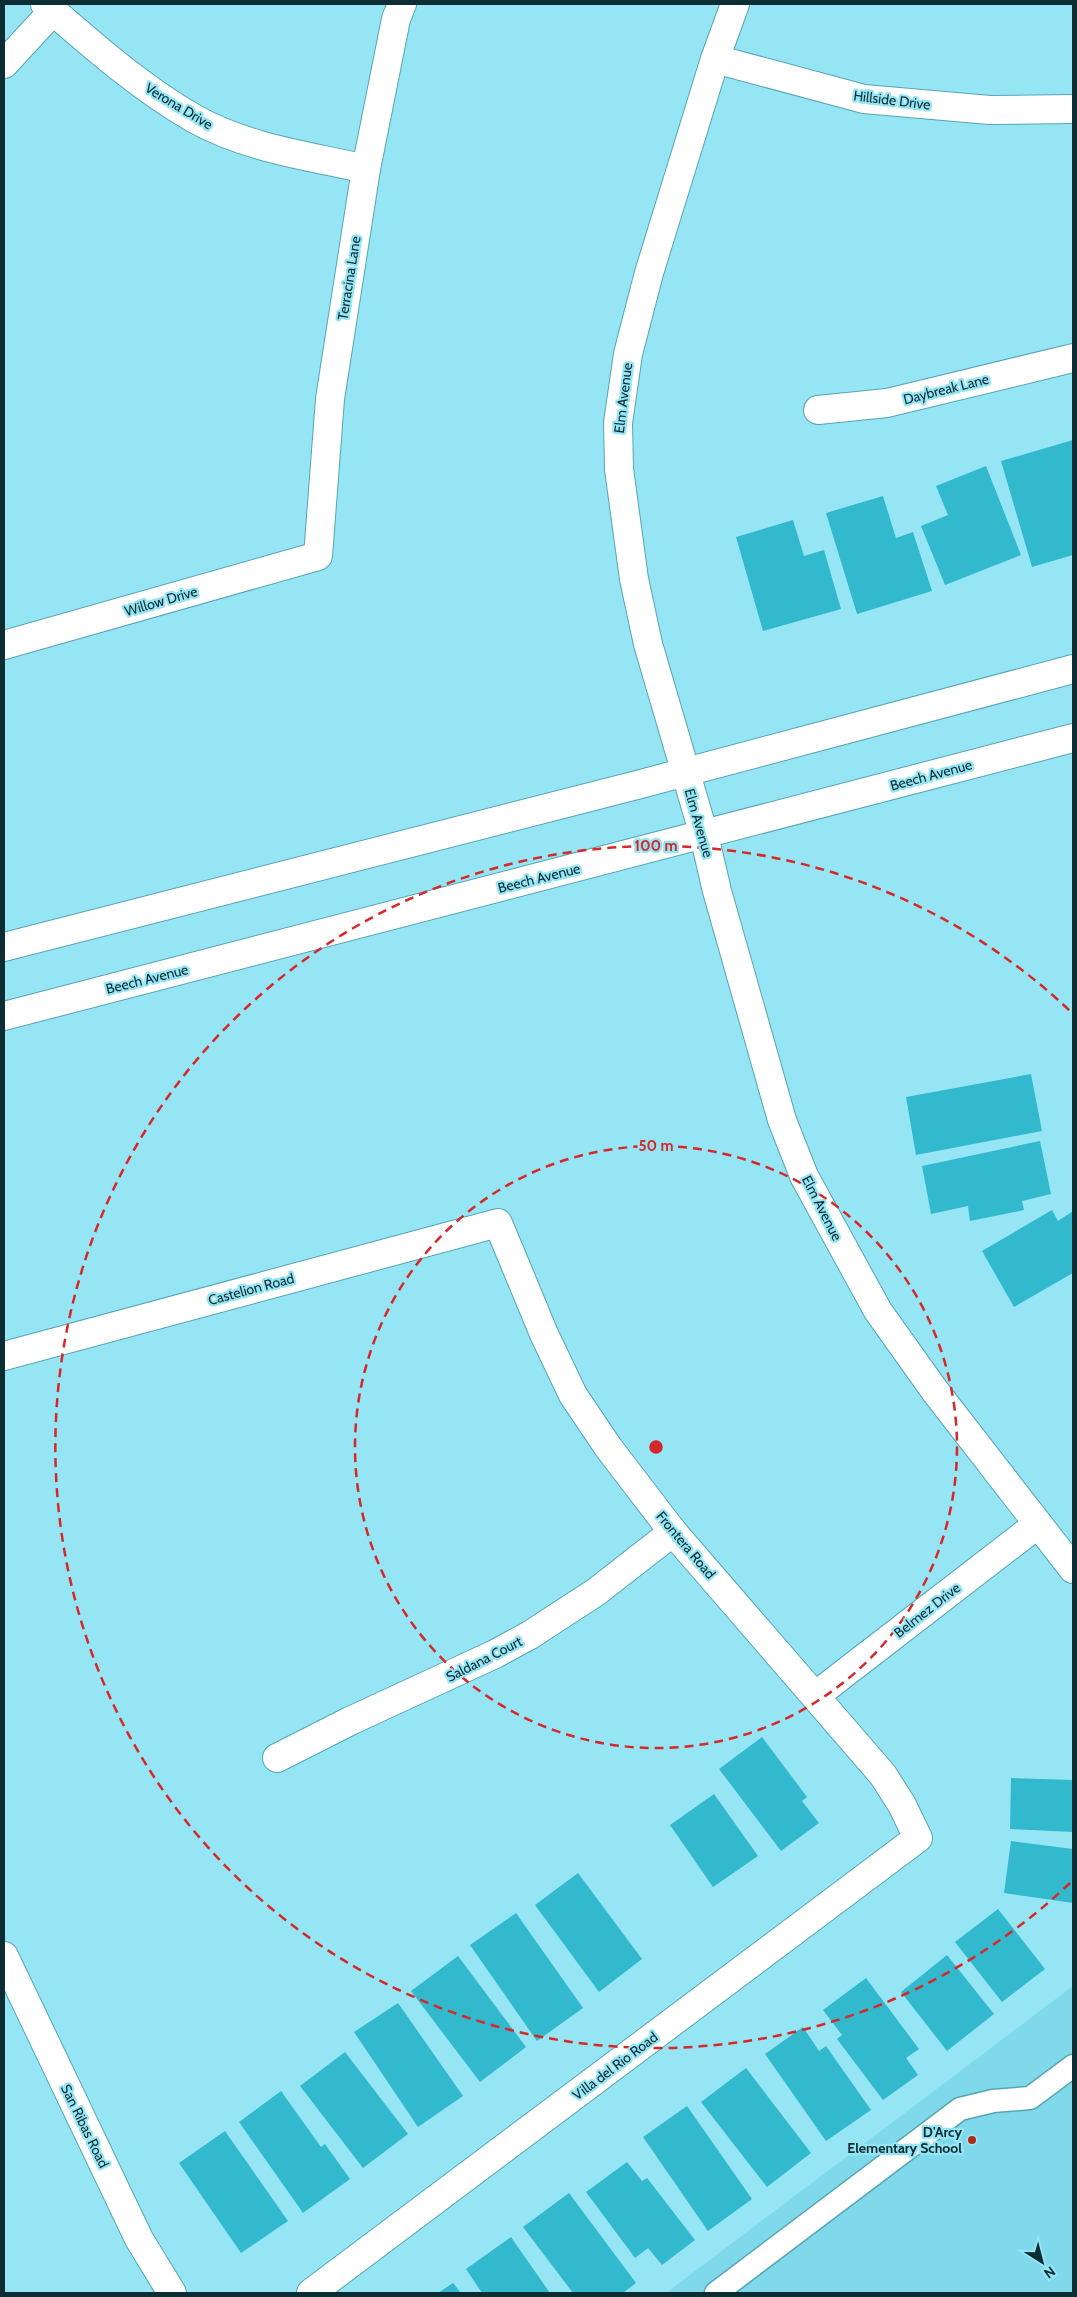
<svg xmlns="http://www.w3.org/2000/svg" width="1077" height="2297" font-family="Cabin,sans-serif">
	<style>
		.built { fill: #80d9ea }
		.building { fill: #32b9ce }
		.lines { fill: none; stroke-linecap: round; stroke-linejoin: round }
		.lane-casing { stroke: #56a5b3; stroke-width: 25 }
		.street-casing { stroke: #56a5b3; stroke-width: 30 }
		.secondary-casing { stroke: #56a5b3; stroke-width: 30 }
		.lane { stroke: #fff; stroke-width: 22 }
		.street { stroke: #fff; stroke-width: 28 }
		.secondary { stroke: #fff; stroke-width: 28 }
		.ring { fill: none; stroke: #d62828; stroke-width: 2.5; stroke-dasharray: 9 6 }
		.poi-dot { fill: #b52816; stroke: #96e5f4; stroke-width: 2 }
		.labels { text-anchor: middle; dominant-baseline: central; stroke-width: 4.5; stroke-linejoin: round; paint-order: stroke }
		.street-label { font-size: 14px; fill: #0b2d33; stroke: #96e5f4 }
		.poi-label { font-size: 14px; font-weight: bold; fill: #0b2d33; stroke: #96e5f4; text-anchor: end }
		.centre { fill: #d62828; stroke: #96e5f4; stroke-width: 2.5 }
		.ring-label { font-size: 15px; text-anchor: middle; font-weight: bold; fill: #d62828; stroke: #96e5f4; stroke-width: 4.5; stroke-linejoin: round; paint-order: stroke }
	</style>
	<rect width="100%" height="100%" fill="#96e5f4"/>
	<polygon class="built" points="1073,1986 1073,2293 666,2293"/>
	<g class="building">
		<polygon points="1073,440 1073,555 1032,567 1001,461"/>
		<polygon points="986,466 1021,555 945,585 921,526 948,515 936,486"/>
		<polygon points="883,496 896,538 913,532 932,591 857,614 826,513"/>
		<polygon points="793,520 804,556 824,550 841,609 763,631 736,537"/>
		<polygon points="1031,1074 1042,1131 916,1155 906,1097"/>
		<polygon points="1040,1141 1051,1194 1022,1201 1024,1210 970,1221 968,1206 931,1214 922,1166"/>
		<polygon points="1052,1210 1058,1221 1073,1211 1073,1273 1014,1307 982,1251"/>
		<polygon points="762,1737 807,1797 802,1801 819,1823 781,1851 719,1769"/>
		<polygon points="1011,1778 1073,1780 1073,1832 1010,1829"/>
		<polygon points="714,1794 758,1856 713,1887 670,1825"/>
		<polygon points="1011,1841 1073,1849 1073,1903 1004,1893"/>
		<polygon points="578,1873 642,1959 599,1992 535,1905"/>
		<polygon points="998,1909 1045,1969 1002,2002 955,1942"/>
		<polygon points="516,1913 583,2008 537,2041 470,1945"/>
		<polygon points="947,1955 994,2014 947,2051 901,1992"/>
		<polygon points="458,1956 526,2047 480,2082 411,1991"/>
		<polygon points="866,1978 919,2049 906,2058 918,2075 883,2100 837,2039 842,2035 823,2010"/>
		<polygon points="398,2003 463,2096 418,2127 354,2032"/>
		<polygon points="803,2027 819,2051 826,2046 871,2110 826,2141 765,2054"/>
		<polygon points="345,2052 408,2134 363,2168 300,2086"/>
		<polygon points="746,2068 811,2153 767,2187 701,2102"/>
		<polygon points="281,2091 321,2147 325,2144 350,2179 303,2213 239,2122"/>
		<polygon points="687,2106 752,2199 708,2231 643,2137"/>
		<polygon points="225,2131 288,2221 241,2253 179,2163"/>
		<polygon points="627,2162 642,2181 647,2178 695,2240 662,2265 648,2248 635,2258 586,2192"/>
		<polygon points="569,2193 636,2283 623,2293 573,2293 523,2227"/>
		<polygon points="511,2237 550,2293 482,2293 466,2269"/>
		<polygon points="453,2283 461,2293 438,2293"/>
	</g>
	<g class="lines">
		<defs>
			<polyline id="lane" points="716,2293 960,2109 993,2101 1030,2098 1073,2066"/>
			<g id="street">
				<path d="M45,4c47,41 96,84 150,115 52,29 114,37 171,50"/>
				<polyline points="735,4 715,59 649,273 628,354 618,423 619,469 634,579 648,644 704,835 717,891 782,1120 804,1176 878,1311 935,1391 1073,1569"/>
				<polyline points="715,59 864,99 990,110 1073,109"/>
				<polyline points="4,64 53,11"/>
				<polyline points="818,410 887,403 1073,358"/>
				<polyline points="4,645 318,556 330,399 366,169 396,19 402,4"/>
				<polyline points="4,1356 498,1223 544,1334 573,1395 608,1447 673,1532 883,1775 902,1805 918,1838 311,2293"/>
				<polyline points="815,1696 1038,1524"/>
				<polyline points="277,1758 350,1721 495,1654 530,1635 596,1592 673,1532"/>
				<polyline points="4,1956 139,2239 172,2293"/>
			</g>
			<g id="secondary">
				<polyline points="4,947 637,785 1073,669"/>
				<polyline points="4,1016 1073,738"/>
			</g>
		</defs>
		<use href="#lane" class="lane-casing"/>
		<use href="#street" class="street-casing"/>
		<use href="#secondary" class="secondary-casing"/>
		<use href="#lane" class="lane"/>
		<use href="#street" class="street"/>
		<use href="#secondary" class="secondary"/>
	</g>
	<g class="ring">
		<circle cx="656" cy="1447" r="301"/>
		<path d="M1070 1883A601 601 0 1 1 1070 1011"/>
	</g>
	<circle class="poi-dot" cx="972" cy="2140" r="5"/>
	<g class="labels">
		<g class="street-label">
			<text transform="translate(892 100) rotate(7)">Hillside Drive</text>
			<text transform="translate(179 106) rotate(31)">Verona Drive</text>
			<text transform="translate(349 278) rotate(-81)">Terracina Lane</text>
			<text transform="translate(946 389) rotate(-14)">Daybreak Lane</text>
			<text transform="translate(623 398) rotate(-83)">Elm Avenue</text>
			<text transform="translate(161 601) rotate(-16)">Willow Drive</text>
			<text transform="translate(931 775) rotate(-15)">Beech Avenue</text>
			<text transform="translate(699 823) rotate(74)">Elm Avenue</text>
			<text transform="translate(539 878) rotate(-14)">Beech Avenue</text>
			<text transform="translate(147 979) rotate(-14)">Beech Avenue</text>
			<text transform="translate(822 1208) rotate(63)">Elm Avenue</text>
			<text transform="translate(251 1289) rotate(-15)">Castelion Road</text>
			<text transform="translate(686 1545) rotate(50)">Frontera Road</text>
			<text transform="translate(927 1610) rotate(-38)">Belmez Drive</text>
			<text transform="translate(484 1659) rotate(-27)">Saldana Court</text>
			<text transform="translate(615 2066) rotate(-37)">Villa del Rio Road</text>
			<text transform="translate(85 2126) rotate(64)">San Ribas Road</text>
		</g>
		<g class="poi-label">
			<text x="962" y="2132">D'Arcy<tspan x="962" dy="16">Elementary School</tspan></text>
		</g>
	</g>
	<circle cx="656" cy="1447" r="8" class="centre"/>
	<g class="ring-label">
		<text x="656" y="851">100 m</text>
		<text x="656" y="1151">50 m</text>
	</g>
	<rect width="1077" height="2297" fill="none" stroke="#0b2d33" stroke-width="10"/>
	<g transform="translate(1042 2262) rotate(144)" stroke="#96e5f4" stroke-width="4" paint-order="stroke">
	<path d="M0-4L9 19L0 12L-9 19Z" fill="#0b2d33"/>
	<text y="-8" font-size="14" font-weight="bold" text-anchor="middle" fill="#0b2d33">N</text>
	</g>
</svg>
